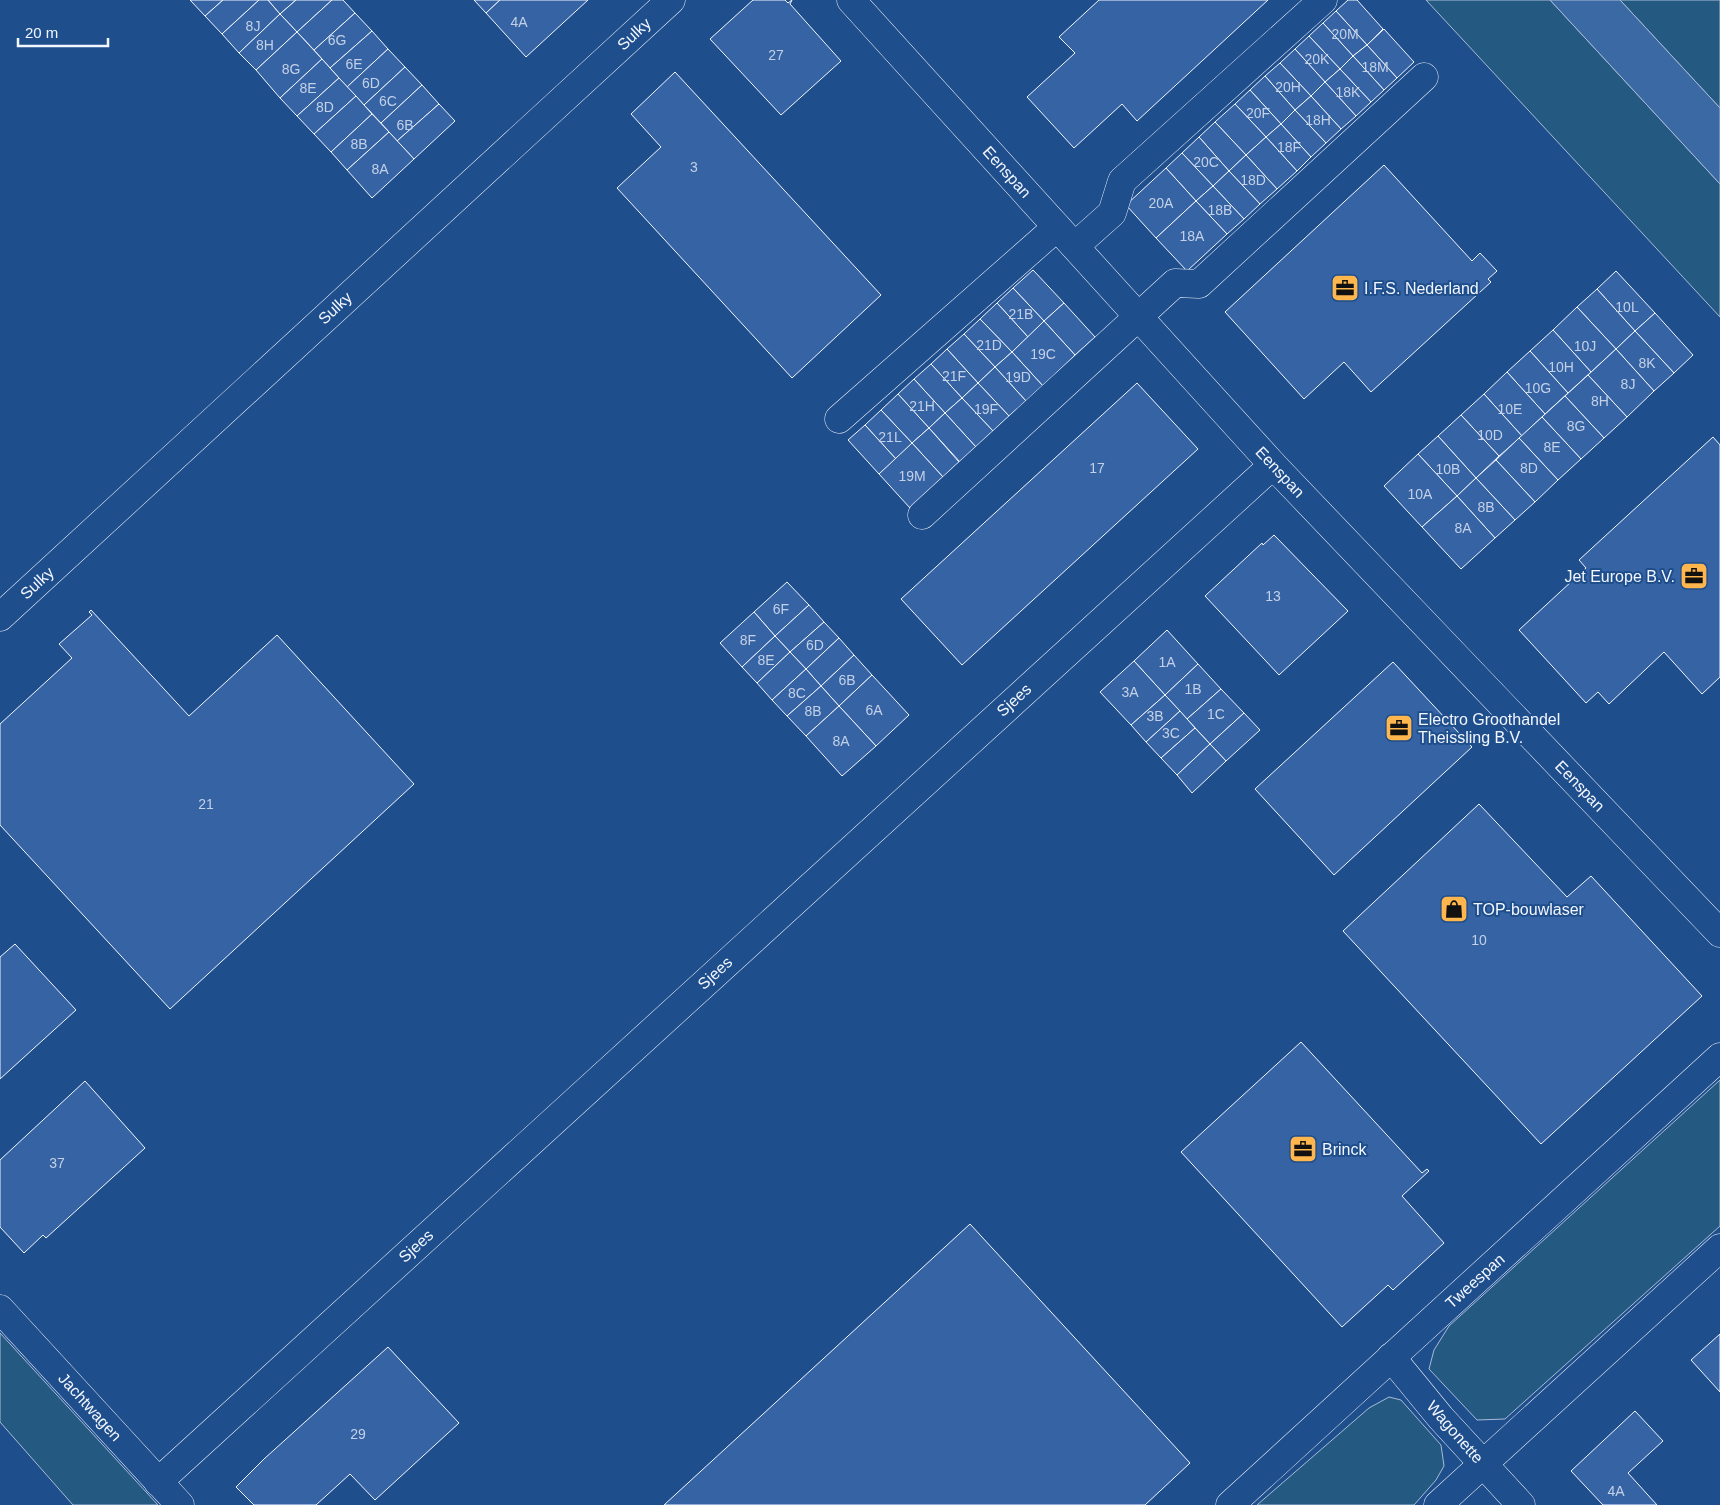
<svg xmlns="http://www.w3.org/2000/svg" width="1720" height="1505" font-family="Helvetica,sans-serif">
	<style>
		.green { fill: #245a82; stroke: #a8bbd7 }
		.water { fill: #3b69a3; stroke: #a8bbd7 }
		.building { fill: #3563a3; stroke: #f2f6ff }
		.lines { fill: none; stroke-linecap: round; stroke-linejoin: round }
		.minor-casing { stroke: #f2f6ff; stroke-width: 29 }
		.minor { stroke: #1f4e8c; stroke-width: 28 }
		.labels { text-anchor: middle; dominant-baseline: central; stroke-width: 4; stroke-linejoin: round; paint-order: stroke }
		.number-label { font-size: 14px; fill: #c3d1e8 }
		.street-label { font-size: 16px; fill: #f2f6ff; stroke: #1f4e8c }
		.poi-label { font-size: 16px; fill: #f2f6ff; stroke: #1f4e8c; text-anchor: start }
	</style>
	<rect width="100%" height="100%" fill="#1f4e8c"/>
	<g class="green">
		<polygon points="1426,0 1550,0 1720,184 1720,317"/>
		<polygon points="1620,0 1720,0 1720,108"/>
		<polygon points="1720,1080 1720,1226 1505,1419 1477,1420 1429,1369 1434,1350 1449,1326"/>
		<polygon points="0,1333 158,1505 73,1505 0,1422"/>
		<polygon points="1389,1397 1401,1400 1441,1445 1444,1466 1436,1480 1414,1505 1257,1505 1369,1408"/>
	</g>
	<polygon class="water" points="1550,0 1620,0 1720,108 1720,184"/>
	<g class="building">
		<polygon points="190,0 223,0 205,16"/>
		<polygon points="223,0 259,0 222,34 205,16"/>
		<polygon points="259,0 268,0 280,14 239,53 222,34"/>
		<polygon points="268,0 296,0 280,14"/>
		<polygon points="296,0 332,0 297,32 280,14"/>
		<polygon points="332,0 343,0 355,13 314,50 297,32"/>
		<polygon points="474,0 500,0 486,13"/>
		<polygon points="500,0 588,0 526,57 486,13"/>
		<polygon points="753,0 785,0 788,3 792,0 790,4 841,61 781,115 710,39"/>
		<polygon points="1099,0 1268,0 1137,121 1122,104 1074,148 1027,97 1075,53 1059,37"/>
		<polygon points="1348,0 1357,0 1383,29 1367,45 1336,11"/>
		<polygon points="1336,11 1367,45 1353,56 1323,23"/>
		<polygon points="355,13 372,31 330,68 314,50"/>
		<polygon points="280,14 297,32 256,70 239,53"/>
		<polygon points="1323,23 1353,56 1340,69 1309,36"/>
		<polygon points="1384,29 1414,62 1397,78 1367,45"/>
		<polygon points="372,31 388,49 347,87 330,68"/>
		<polygon points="297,32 322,59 280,98 256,70"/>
		<polygon points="1309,36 1340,69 1325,82 1295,49"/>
		<polygon points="1367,45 1397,78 1384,90 1353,56"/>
		<polygon points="388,49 405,67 364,105 347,87"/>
		<polygon points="1295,49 1325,82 1311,96 1280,63"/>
		<polygon points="1353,56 1384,90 1371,102 1340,69"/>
		<polygon points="322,59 339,78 297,116 280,98"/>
		<polygon points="1280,63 1311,96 1295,110 1265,76"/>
		<polygon points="405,67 422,85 381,123 364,105"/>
		<polygon points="1340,69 1371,102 1356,116 1325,82"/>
		<polygon points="675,72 881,295 792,378 617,188 661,147 631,114"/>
		<polygon points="1265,76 1295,110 1281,124 1250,90"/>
		<polygon points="339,78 356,96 314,134 297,116"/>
		<polygon points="1325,82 1356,116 1341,129 1311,96"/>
		<polygon points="422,85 439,104 397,141 381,123"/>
		<polygon points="1250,90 1281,124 1266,137 1235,104"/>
		<polygon points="356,96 372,114 331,152 314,134"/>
		<polygon points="1311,96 1341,129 1326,143 1295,110"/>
		<polygon points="439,104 455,121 414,159 397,141"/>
		<polygon points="1235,104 1266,137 1246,155 1215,122"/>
		<polygon points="1295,110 1326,143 1311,157 1281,124"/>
		<polygon points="372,114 389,132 347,170 331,152"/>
		<polygon points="1215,122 1246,155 1229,171 1199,137"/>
		<polygon points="1281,124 1311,157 1297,171 1266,137"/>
		<polygon points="389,132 414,159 372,198 347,170"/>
		<polygon points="1199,137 1229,171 1213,186 1182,153"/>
		<polygon points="1266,137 1297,171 1277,189 1246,155"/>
		<polygon points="1182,153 1213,186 1196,201 1166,168"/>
		<polygon points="1246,155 1277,189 1260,204 1229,171"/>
		<polygon points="1384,165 1472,261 1480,253 1497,271 1488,279 1491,282 1371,392 1344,362 1304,399 1225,312"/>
		<polygon points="1166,168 1196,201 1156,238 1126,205"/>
		<polygon points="1229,171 1260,204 1244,219 1213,186"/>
		<polygon points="1213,186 1244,219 1227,234 1196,201"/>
		<polygon points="1196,201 1227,234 1187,271 1156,238"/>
		<polygon points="1033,270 1064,303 1044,321 1013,288"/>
		<polygon points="1616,271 1655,313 1635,331 1597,289"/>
		<polygon points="1013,288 1044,321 1028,337 997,303"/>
		<polygon points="1597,289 1635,331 1616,349 1577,307"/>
		<polygon points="997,303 1028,337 1012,352 980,319"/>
		<polygon points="1064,303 1095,337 1075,355 1044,321"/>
		<polygon points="1577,307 1616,349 1591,372 1553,330"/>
		<polygon points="1655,313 1693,355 1674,373 1635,331"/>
		<polygon points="980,319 1012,352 995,367 964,334"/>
		<polygon points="1044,321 1075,355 1043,386 1012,352"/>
		<polygon points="1553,330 1591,372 1568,393 1530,351"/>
		<polygon points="1635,331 1674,373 1654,391 1616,349"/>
		<polygon points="964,334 995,367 978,383 947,349"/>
		<polygon points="947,349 978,383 962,398 931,364"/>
		<polygon points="1616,349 1654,391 1627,417 1588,375"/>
		<polygon points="1530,351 1568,393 1545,414 1507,372"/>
		<polygon points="1012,352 1043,386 1026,401 995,367"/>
		<polygon points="931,364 962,398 945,413 914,379"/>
		<polygon points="995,367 1026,401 1009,416 978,383"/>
		<polygon points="1507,372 1545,414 1522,436 1484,394"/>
		<polygon points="1588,375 1627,417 1604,438 1565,396"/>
		<polygon points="914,379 945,413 929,428 898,394"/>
		<polygon points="978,383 1009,416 993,431 962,398"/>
		<polygon points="1137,383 1198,449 962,665 901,599"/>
		<polygon points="898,394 929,428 912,443 881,410"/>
		<polygon points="1484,394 1522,436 1499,456 1461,415"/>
		<polygon points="1565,396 1604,438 1581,459 1542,417"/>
		<polygon points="962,398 993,431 976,447 945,413"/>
		<polygon points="881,410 912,443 896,459 865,425"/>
		<polygon points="945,413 976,447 960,462 929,428"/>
		<polygon points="1461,415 1499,456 1476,478 1438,436"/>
		<polygon points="1542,417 1581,459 1558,480 1519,438"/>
		<polygon points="865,425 896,459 879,474 848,440"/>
		<polygon points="929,428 959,462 943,477 912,443"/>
		<polygon points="1438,436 1476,478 1457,496 1418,454"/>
		<polygon points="1713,437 1720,445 1720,677 1702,694 1664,652 1609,704 1598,692 1586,703 1519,630 1586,568 1579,560"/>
		<polygon points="1519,438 1558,480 1535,502 1496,460"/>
		<polygon points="912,443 943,477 910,508 879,474"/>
		<polygon points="1418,454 1457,496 1422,527 1384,486"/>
		<polygon points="1496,460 1535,502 1515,520 1476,478"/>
		<polygon points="1476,478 1515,520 1495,538 1457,496"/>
		<polygon points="1457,496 1495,538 1461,569 1422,527"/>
		<polygon points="1274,535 1348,611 1279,675 1205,596 1262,543 1263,545"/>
		<polygon points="787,582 809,605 775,636 754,612"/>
		<polygon points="809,605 824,622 790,652 775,636"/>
		<polygon points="91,610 189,716 277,635 414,784 170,1009 0,825 0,724 72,658 59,644 92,615 89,612"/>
		<polygon points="754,612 775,636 742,667 720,643"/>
		<polygon points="824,622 839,638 806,669 790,652"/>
		<polygon points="1167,630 1198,664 1165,695 1134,661"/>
		<polygon points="775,636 790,652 757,683 742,667"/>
		<polygon points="839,638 854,655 821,686 806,669"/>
		<polygon points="790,652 806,669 772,700 757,683"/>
		<polygon points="854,655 872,675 839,706 821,686"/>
		<polygon points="1134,661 1165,695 1131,725 1100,692"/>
		<polygon points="1393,662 1472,747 1334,875 1255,789"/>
		<polygon points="1198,664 1221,689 1187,719 1165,695"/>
		<polygon points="806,669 821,686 787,716 772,700"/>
		<polygon points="872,675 909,715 876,746 839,706"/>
		<polygon points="821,686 839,706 806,736 787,716"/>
		<polygon points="1221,689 1244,713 1210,744 1187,719"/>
		<polygon points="1165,695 1180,711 1146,742 1131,725"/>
		<polygon points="839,706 876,746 842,776 806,736"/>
		<polygon points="1180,711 1195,728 1161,758 1146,742"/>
		<polygon points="1244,713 1260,730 1226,761 1210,744"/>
		<polygon points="1195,728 1210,744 1177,775 1161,758"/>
		<polygon points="1210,744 1226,761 1192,793 1177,775"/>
		<polygon points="1479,804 1567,897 1591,876 1702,996 1541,1144 1343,931"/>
		<polygon points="15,944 76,1010 0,1079 0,957"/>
		<polygon points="1301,1042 1422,1173 1427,1169 1429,1171 1402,1196 1444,1243 1393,1290 1388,1285 1342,1327 1181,1152"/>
		<polygon points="85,1081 145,1148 46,1238 43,1235 24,1253 0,1227 0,1160"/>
		<polygon points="970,1224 1190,1463 1145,1505 664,1505"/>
		<polygon points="1720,1334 1720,1392 1691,1360"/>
		<polygon points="388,1347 459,1423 375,1500 350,1474 316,1505 254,1505 236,1487 264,1459"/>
		<polygon points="1635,1411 1663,1441 1628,1473 1657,1505 1603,1505 1571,1471"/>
	</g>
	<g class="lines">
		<defs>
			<g id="minor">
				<polyline points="851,0 1273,465 1720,933"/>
				<polyline points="1075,246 1112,213 1122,181 1323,0"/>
				<polyline points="839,419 1057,227"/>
				<polyline points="922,515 1175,283 1199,284 1424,77"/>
				<polyline points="0,617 671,0"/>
				<polyline points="0,1309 180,1505"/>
				<polyline points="1391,1357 1441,1418 1521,1505"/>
				<polyline points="158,1482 1273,465"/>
				<polyline points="1230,1505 1720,1057"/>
				<polyline points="1438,1505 1720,1248"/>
			</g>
		</defs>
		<use href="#minor" class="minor-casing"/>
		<use href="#minor" class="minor"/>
	</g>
	<defs>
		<symbol id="office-square" viewBox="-11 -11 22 22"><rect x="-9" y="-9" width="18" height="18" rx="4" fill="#ffb74d" stroke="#1f4e8c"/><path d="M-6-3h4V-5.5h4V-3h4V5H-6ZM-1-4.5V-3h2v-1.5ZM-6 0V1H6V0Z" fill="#111"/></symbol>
		<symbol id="shop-square" viewBox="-11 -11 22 22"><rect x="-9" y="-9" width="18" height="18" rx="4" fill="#ffb74d" stroke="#1f4e8c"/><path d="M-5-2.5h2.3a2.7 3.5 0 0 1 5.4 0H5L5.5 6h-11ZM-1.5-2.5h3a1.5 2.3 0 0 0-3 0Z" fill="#111"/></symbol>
	</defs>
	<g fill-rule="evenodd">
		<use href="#office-square" x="1329" y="272" width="32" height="32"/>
		<use href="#office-square" x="1678" y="560" width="32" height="32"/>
		<use href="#office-square" x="1383" y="712" width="32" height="32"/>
		<use href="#shop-square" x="1438" y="893" width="32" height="32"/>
		<use href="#office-square" x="1287" y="1133" width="32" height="32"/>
	</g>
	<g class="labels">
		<g class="number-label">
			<text x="519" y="22">4A</text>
			<text x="253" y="26">8J</text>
			<text x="1345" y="34">20M</text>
			<text x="337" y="40">6G</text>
			<text x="265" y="45">8H</text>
			<text x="776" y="55">27</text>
			<text x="1317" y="59">20K</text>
			<text x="354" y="64">6E</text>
			<text x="1375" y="67">18M</text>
			<text x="291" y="69">8G</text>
			<text x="371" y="83">6D</text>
			<text x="1288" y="87">20H</text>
			<text x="308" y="88">8E</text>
			<text x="1348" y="92">18K</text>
			<text x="388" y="101">6C</text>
			<text x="325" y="107">8D</text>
			<text x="1258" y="113">20F</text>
			<text x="1318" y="120">18H</text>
			<text x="405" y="125">6B</text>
			<text x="359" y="144">8B</text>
			<text x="1289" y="147">18F</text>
			<text x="1206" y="162">20C</text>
			<text x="694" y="167">3</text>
			<text x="380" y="169">8A</text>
			<text x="1253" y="180">18D</text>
			<text x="1161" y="203">20A</text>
			<text x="1220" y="210">18B</text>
			<text x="1192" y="236">18A</text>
			<text x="1627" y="307">10L</text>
			<text x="1021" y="314">21B</text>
			<text x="989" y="345">21D</text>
			<text x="1585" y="346">10J</text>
			<text x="1043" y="354">19C</text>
			<text x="1647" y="363">8K</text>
			<text x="1561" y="367">10H</text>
			<text x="954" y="376">21F</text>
			<text x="1018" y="377">19D</text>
			<text x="1628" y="384">8J</text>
			<text x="1538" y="388">10G</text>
			<text x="1600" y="401">8H</text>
			<text x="922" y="406">21H</text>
			<text x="986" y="409">19F</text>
			<text x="1510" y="409">10E</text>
			<text x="1576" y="426">8G</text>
			<text x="1490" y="435">10D</text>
			<text x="890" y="437">21L</text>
			<text x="1552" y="447">8E</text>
			<text x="1097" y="468">17</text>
			<text x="1529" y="468">8D</text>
			<text x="1448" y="469">10B</text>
			<text x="912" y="476">19M</text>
			<text x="1420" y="494">10A</text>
			<text x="1486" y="507">8B</text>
			<text x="1463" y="528">8A</text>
			<text x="1273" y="596">13</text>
			<text x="781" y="609">6F</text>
			<text x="748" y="640">8F</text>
			<text x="815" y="645">6D</text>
			<text x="766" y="660">8E</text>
			<text x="1167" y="662">1A</text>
			<text x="847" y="680">6B</text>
			<text x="1193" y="689">1B</text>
			<text x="1130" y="692">3A</text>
			<text x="797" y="693">8C</text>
			<text x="874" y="710">6A</text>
			<text x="813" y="711">8B</text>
			<text x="1216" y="714">1C</text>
			<text x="1155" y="716">3B</text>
			<text x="1171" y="733">3C</text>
			<text x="841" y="741">8A</text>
			<text x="206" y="804">21</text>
			<text x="1479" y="940">10</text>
			<text x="57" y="1163">37</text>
			<text x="358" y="1434">29</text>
			<text x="1616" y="1491">4A</text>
		</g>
		<g class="street-label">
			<text transform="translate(634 34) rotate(-43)">Sulky</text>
			<text transform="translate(1007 172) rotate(48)">Eenspan</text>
			<text transform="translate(335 308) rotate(-43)">Sulky</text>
			<text transform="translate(1280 472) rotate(47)">Eenspan</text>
			<text transform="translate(37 583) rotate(-43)">Sulky</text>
			<text transform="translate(1014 700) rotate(-42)">Sjees</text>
			<text transform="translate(1580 786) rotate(46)">Eenspan</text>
			<text transform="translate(715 973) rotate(-42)">Sjees</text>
			<text transform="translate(416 1246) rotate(-42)">Sjees</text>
			<text transform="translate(1475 1281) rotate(-42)">Tweespan</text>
			<text transform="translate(90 1407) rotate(48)">Jachtwagen</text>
			<text transform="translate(1455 1432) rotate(49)">Wagonette</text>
		</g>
		<g class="poi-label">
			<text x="1364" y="288">I.F.S. Nederland</text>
			<text x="1675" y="576" text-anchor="end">Jet Europe B.V.</text>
			<text x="1418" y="719">Electro Groothandel<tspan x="1418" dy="18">Theissling B.V.</tspan></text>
			<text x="1473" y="909">TOP-bouwlaser</text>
			<text x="1322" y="1149">Brinck</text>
		</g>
	</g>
	<path d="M18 38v8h90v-8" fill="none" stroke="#f2f6ff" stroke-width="2.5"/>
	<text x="25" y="38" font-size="15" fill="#f2f6ff" stroke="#1f4e8c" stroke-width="4" paint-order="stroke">20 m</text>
</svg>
